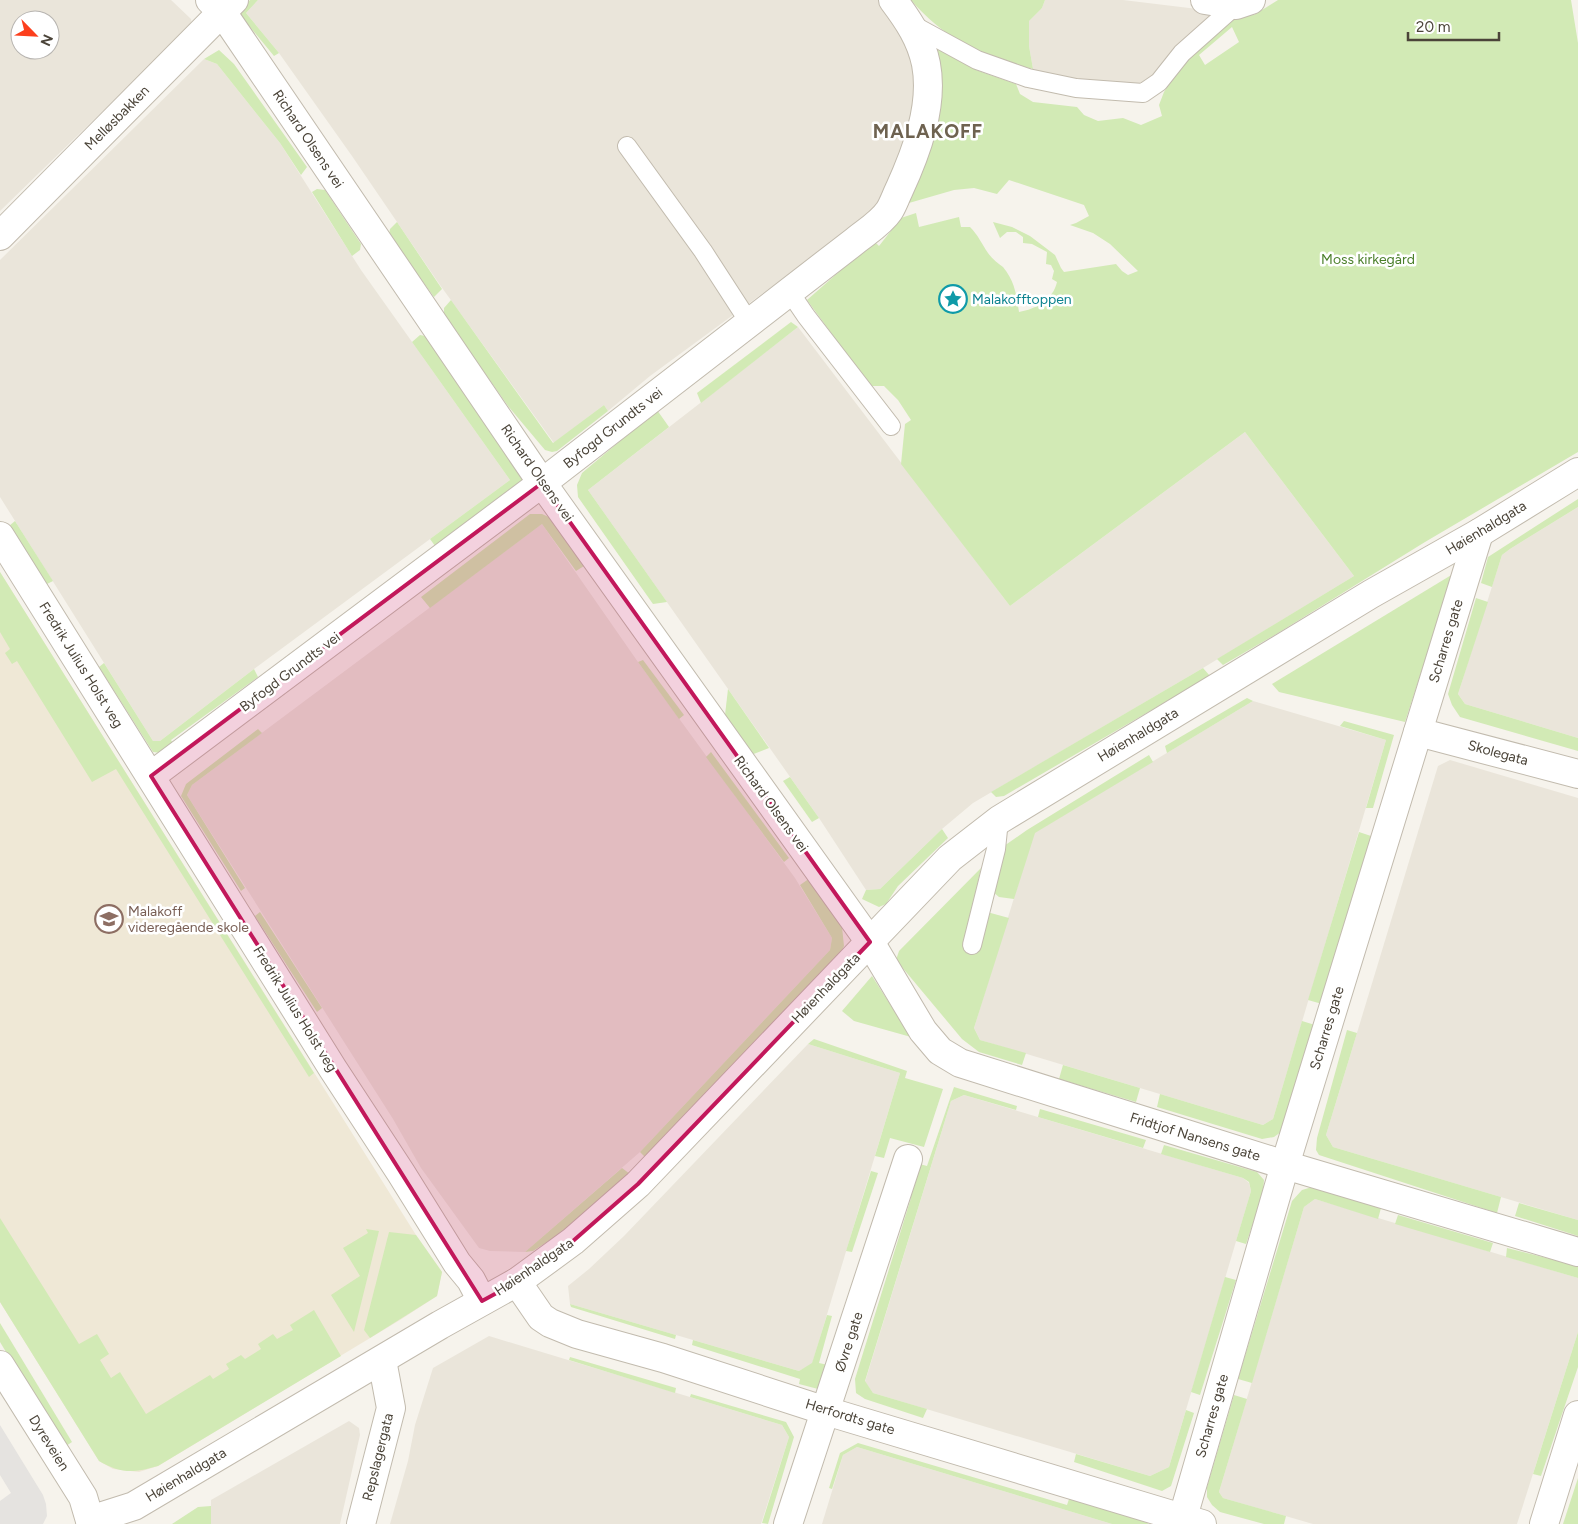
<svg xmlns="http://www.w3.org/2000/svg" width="1578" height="1524" font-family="Figtree,sans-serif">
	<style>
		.residential { fill: #eae5da; fill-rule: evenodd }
		.education { fill: #efe8d6 }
		.green { fill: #d2eab5; fill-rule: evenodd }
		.parking { fill: #e5e3e0 }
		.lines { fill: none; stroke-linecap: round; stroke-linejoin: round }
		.service-casing { stroke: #c2bbae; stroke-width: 20 }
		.minor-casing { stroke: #c2bbae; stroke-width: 30 }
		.tertiary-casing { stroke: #c2bbae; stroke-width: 30 }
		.service { stroke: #fff; stroke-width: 18 }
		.minor { stroke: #fff; stroke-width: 28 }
		.tertiary { stroke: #fff; stroke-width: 28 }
		.marked { fill: #c2185b; fill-opacity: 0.2; stroke: #c2185b; stroke-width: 4; stroke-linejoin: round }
		.labels { text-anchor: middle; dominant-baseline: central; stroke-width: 5; stroke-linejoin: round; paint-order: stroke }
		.street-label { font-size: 14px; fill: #4b4439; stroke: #fff }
		.park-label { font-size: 14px; fill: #4a7f2a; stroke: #fff }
		.culture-label { font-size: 14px; fill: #0d838f; stroke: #fff; text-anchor: start }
		.education-label { font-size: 14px; fill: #785e54; stroke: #fff; text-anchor: start }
		.district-label { font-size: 19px; font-weight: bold; letter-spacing: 1px; fill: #6e6250; stroke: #fff }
	</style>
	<rect width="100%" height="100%" fill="#f6f3ec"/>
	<g class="residential">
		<path d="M0,0h171l20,19 1,5 -192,187zM20,20h30v30h-30z"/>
		<polygon points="258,0 883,0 908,35 919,96 884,204 650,376 608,411 604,405 554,443 440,285 352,156 279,53 246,13"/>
		<polygon points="1045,0 1123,0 1214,11 1170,55 1158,76 1146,84 1081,80 1052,75 1033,69 1029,46 1029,21 1042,8"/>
		<polygon points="204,59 217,64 280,143 361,270 510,480 254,669 160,741 153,741 0,497 0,260"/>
		<polygon points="798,327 1010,606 1245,432 1354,576 1203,668 973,803 942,829 880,889 866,890 819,818 588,490"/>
		<polygon points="1578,507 1578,738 1465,704 1458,694 1502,555 1510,549"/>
		<polygon points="542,524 638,662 795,878 832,938 830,950 640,1152 525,1252 490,1251 479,1248 421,1168 393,1119 187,795 192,785"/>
		<polygon points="1253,701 1386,740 1273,1119 1263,1125 980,1040 974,1028 1034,833"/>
		<polygon points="1450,760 1578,798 1578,1220 1333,1147 1326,1135 1438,766"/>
		<polygon points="808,1044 900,1073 812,1364 799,1371 570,1304 568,1286 589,1269 624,1236"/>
		<polygon points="964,1095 1243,1178 1249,1183 1251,1191 1169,1467 1150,1476 873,1393 865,1382 951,1101"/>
		<polygon points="1315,1199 1578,1278 1578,1332 1517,1524 1313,1524 1223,1498 1219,1492 1304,1207"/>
		<polygon points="489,1336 782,1425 789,1437 761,1524 390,1524 408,1461 415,1425 433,1368"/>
		<polygon points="349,1421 359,1428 360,1435 340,1524 211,1524 211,1500"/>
		<polygon points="857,1447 1046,1504 1112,1524 822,1524 843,1455"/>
	</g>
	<polygon class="education" points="0,572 416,1235 442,1272 437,1296 400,1320 158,1466 139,1472 113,1469 99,1461 0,1302"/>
	<g class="green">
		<polygon points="250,0 258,0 246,13 279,53 274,56 241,16 241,10"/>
		<path d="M911,0h134l-3,8 -13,13v25l4,23c-51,-14 -87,-28 -122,-69z"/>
		<path d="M1278,0h293l7,43v409l-153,90 -147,91 -55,32 -6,-6 137,-83 -109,-144 -235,174 -109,-142 4,-40 6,-4 -13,-20 -14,-14h-14l-63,-86 67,-59 5,5 22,-28 15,-5 3,14 40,-10 2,10h9c8,8 12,17 18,26 4,6 10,10 15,14 12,15 13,26 16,45 17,-3 34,-12 38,-30l-5,-3 2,-8 -3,-6 -5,-1 1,-12 -15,-8 -9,-1v-6l-7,-5h-9l-7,6 -7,-16 19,5 18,9 25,19 6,13 3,4 52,-8 6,7 6,4 10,-4 -28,-27 -17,-11 -23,-8 6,-2 13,-7 -5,-11 -75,-25 -12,14 -23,-6 -20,2 -52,15 28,-160 46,25 40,14 4,10 13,8 44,5 7,8 14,6 25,-3 18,7 21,-9 -3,-11 5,-13 14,-22 19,-20 40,-34 17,-1zM1232,27l7,15 -34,23 -6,-10z"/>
		<polygon points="219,50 234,64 307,167 301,175 280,143 217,64 204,59"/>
		<polygon points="317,189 325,190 361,244 360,250 352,256 312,192"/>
		<polygon points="397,222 442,289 434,297 389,235 390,229"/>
		<polygon points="451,300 553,443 604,405 608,411 557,451 552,452 545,450 508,406 444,315 444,308"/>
		<polygon points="791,322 798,327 701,403 697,393"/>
		<polygon points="420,335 425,336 512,458 524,481 438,550 430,539 510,480 412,342"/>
		<polygon points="657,410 669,427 588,490 667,602 653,604 578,497 577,485 582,473"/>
		<polygon points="1578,499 1578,507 1510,549 1502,555 1492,587 1481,583 1488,557"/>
		<polygon points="530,514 542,514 551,518 584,566 576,571 542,524 430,608 421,597"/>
		<polygon points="15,521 53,581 47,584 9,526"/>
		<polygon points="0,572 314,1073 309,1077 116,769 92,782 17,661 12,664 5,653 10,649 0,632"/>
		<polygon points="1453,574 1405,722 1279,692 1272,684"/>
		<polygon points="1476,598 1488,602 1458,694 1465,704 1578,738 1578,751 1460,717 1452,705 1448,694"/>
		<polygon points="643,660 684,715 679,719 638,662"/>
		<polygon points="104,663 153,741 160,741 254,669 258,677 171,740 174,745 162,753 153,752 99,667"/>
		<polygon points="1203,668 1210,676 1004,796 996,797 991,792"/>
		<polygon points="728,689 769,748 751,755 725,715"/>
		<polygon points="1247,698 1253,701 1167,753 1165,746"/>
		<polygon points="1344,721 1394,735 1373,808 1366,808 1386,740 1340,726"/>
		<polygon points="258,729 262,733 192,785 187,795 245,888 241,891 181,796 186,784"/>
		<polygon points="711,752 789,858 784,862 706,757"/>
		<polygon points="1149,755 1153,762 1035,833 1014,899 999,897 993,892 1004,846 1027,830"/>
		<polygon points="790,777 819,818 812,822 783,781"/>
		<polygon points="942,829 948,838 898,886 886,904 879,907 862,899 866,890 880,889"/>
		<polygon points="1359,832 1374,837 1322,1004 1308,1000"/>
		<polygon points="981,868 964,945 987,912 1009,918 974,1028 980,1040 1026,1053 1022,1065 979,1052 962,1039 896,960 899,951"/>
		<polygon points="810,878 842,927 844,946 838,958 647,1159 640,1152 830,950 832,938 800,885"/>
		<polygon points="260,912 322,1008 317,1012 255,916"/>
		<polygon points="872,976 911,1037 854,1021 842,1011"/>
		<polygon points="1302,1021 1315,1025 1285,1129 1274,1137 1262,1139 1157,1107 1160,1094 1263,1125 1273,1119"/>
		<polygon points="1347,1030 1357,1033 1326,1135 1333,1147 1501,1197 1497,1213 1319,1155 1316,1150 1317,1138"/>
		<polygon points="814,1039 907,1071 905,1078 943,1089 924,1147 890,1138 884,1158 875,1156 900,1073 808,1044"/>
		<polygon points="1063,1065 1140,1088 1136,1102 1059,1079"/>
		<polygon points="954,1087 1017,1106 1016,1110 964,1095 951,1101 865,1381 873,1393 927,1409 923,1418 865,1399 856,1393 855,1379 911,1198 908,1185 916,1163 927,1166"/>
		<polygon points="1040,1109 1146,1140 1143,1148 1038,1117"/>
		<polygon points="1164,1145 1257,1172 1264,1180 1263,1193 1246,1244 1236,1241 1251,1191 1249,1182 1243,1178 1161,1154"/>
		<polygon points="622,1168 630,1174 578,1222 533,1251 525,1252"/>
		<polygon points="871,1171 878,1173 852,1252 846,1251"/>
		<polygon points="1312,1187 1381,1208 1378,1219 1315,1199 1304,1207 1252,1383 1238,1379 1292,1201 1302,1190"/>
		<polygon points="1519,1203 1578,1220 1578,1236 1515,1216"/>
		<polygon points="1398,1215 1493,1243 1490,1252 1395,1224"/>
		<path d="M0,1218l79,126 18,-10 12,20 -9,6 11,18 9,-6 26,42 64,-39 3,4 16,-10 -3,-5 15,-9 4,4 16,-10 -3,-5 15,-10 4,5 16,-9 -3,-5 24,-15 27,46 -183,110c-24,7 -37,8 -59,-5l-99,-159z"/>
		<polygon points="366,1229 379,1231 354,1332 331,1295 360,1276 343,1248 368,1233"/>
		<polygon points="389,1232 416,1235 442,1272 437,1296 370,1338 364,1330"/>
		<polygon points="1507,1248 1578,1266 1578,1278 1506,1257"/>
		<polygon points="1225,1277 1236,1280 1200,1395 1191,1392"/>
		<polygon points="570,1304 676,1335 675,1339 571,1307"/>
		<polygon points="827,1315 832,1316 819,1363 828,1365 818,1389 799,1384 800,1379 692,1345 693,1340 799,1371 812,1363"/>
		<polygon points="0,1323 72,1442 66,1446 49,1423 0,1342"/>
		<polygon points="1578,1332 1578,1367 1541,1476 1533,1474"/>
		<polygon points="570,1357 676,1388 675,1393 569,1360"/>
		<polygon points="691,1394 786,1422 794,1437 768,1524 762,1523 789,1437 782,1425 690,1397"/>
		<polygon points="1234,1395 1247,1399 1219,1492 1223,1498 1286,1516 1284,1524 1264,1524 1220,1512 1212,1505 1207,1497 1207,1487"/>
		<polygon points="1186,1410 1194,1413 1171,1486 1162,1491 1074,1462 1076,1454 1150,1476 1169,1467"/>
		<polygon points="858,1443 1067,1505 1070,1496 1138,1518 1149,1524 1112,1524 857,1447 843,1455 832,1489 829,1488 840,1453"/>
		<polygon points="1578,1478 1578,1524 1563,1524"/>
		<polygon points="211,1506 211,1524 172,1524 198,1507"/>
	</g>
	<polygon class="parking" points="0,1425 43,1495 46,1504 47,1516 43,1524 0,1524 0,1501 11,1493 0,1475"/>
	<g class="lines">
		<defs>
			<g id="service">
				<polyline points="911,24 977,60 1028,78 1076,88 1143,93 1159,82 1182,53 1236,5"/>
				<polyline points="627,146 703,251 749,322"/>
				<polyline points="789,291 806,316 891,426"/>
				<polyline points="972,945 996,849 999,820"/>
			</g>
			<g id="minor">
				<polyline points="210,0 222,12 542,483 870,942 923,1031 940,1051 960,1063 1285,1165 1578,1252"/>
				<polyline points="1205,0 1236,5 1251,0"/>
				<polyline points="0,236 234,0"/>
				<polyline points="0,536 333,1069 401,1173 457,1263 471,1280 482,1301"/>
				<polyline points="1418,732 1578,774"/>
				<path d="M151,776l391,-293 313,-242c11,-9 26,-18 34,-30 4,-6 7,-15 10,-21 17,-37 35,-84 27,-126 -5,-25 -18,-44 -33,-64"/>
				<polyline points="517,1282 541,1317 550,1323 577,1334 663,1358 826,1411 1202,1524"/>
				<polyline points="361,1524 391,1408 382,1360"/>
				<polyline points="788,1524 908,1159"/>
				<polyline points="1181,1524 1285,1165 1479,533"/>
				<polyline points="1544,1524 1578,1415"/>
			</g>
			<g id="tertiary">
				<polyline points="0,1365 83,1497 91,1524"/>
				<polyline points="90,1520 134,1506 440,1325 517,1282 573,1241 638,1184 950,858 999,820 1371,594 1479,533 1578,472"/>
			</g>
		</defs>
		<use href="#service" class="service-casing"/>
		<use href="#minor" class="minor-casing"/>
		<use href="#tertiary" class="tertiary-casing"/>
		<use href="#service" class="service"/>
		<use href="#minor" class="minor"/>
		<use href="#tertiary" class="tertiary"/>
	</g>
	<path class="marked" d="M542,483l328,459 -232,242 -65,57 -56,41 -35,19 -331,-525z"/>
	<defs>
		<symbol id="sight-ring" viewBox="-11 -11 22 22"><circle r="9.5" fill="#fff" stroke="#0f9aa8" stroke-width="1.5"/><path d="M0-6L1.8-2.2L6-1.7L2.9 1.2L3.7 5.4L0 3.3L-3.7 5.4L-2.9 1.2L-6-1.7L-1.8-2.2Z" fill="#0f9aa8"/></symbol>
		<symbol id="school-ring" viewBox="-11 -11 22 22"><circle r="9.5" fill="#fff" stroke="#8d6e63" stroke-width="1.5"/><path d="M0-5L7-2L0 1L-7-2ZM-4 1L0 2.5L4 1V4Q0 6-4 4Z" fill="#8d6e63"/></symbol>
	</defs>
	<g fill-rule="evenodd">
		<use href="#sight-ring" x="937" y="283" width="32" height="32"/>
		<use href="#school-ring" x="93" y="903" width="32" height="32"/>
	</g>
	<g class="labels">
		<g class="street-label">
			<text transform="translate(117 118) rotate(-45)">Melløsbakken</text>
			<text transform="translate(308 139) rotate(56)">Richard Olsens vei</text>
			<text transform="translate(613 428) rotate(-38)">Byfogd Grundts vei</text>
			<text transform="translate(537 473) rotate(55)">Richard Olsens vei</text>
			<text transform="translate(1486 528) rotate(-31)">Høienhaldgata</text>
			<text transform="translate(1446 641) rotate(-73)">Scharres gate</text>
			<text transform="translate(81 665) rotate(58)">Fredrik Julius Holst veg</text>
			<text transform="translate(290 672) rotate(-37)">Byfogd Grundts vei</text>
			<text transform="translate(1138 735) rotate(-31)">Høienhaldgata</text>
			<text transform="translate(1498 753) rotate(15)">Skolegata</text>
			<text transform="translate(771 804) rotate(54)">Richard Olsens vei</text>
			<text transform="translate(826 988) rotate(-46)">Høienhaldgata</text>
			<text transform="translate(295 1009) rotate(58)">Fredrik Julius Holst veg</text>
			<text transform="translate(1327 1028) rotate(-73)">Scharres gate</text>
			<text transform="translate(1195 1137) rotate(17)">Fridtjof Nansens gate</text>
			<text transform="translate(534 1267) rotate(-34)">Høienhaldgata</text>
			<text transform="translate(849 1342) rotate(-72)">Øvre gate</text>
			<text transform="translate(1212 1416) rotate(-74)">Scharres gate</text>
			<text transform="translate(850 1417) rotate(17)">Herfordts gate</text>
			<text transform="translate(49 1443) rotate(58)">Dyreveien</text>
			<text transform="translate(378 1457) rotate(-76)">Repslagergata</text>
			<text transform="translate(186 1475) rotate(-31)">Høienhaldgata</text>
		</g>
		<g class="park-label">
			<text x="1368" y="259">Moss kirkegård</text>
		</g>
		<g class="culture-label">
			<text x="972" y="299">Malakofftoppen</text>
		</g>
		<g class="education-label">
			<text x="128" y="911">Malakoff<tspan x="128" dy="16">videregående skole</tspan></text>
		</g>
		<g class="district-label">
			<text x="928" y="131">MALAKOFF</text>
		</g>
	</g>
	<g transform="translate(35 35) rotate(114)"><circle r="24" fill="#ffffff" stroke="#b7b4b0"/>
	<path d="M0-4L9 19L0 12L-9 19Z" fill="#fc3f1d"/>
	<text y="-8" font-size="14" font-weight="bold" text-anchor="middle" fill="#4b4439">N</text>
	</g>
	<path d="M1408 32v8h91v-8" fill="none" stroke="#4b4439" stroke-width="2.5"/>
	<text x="1416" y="32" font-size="15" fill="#4b4439" stroke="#ffffff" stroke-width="4" paint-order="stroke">20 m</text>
</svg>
